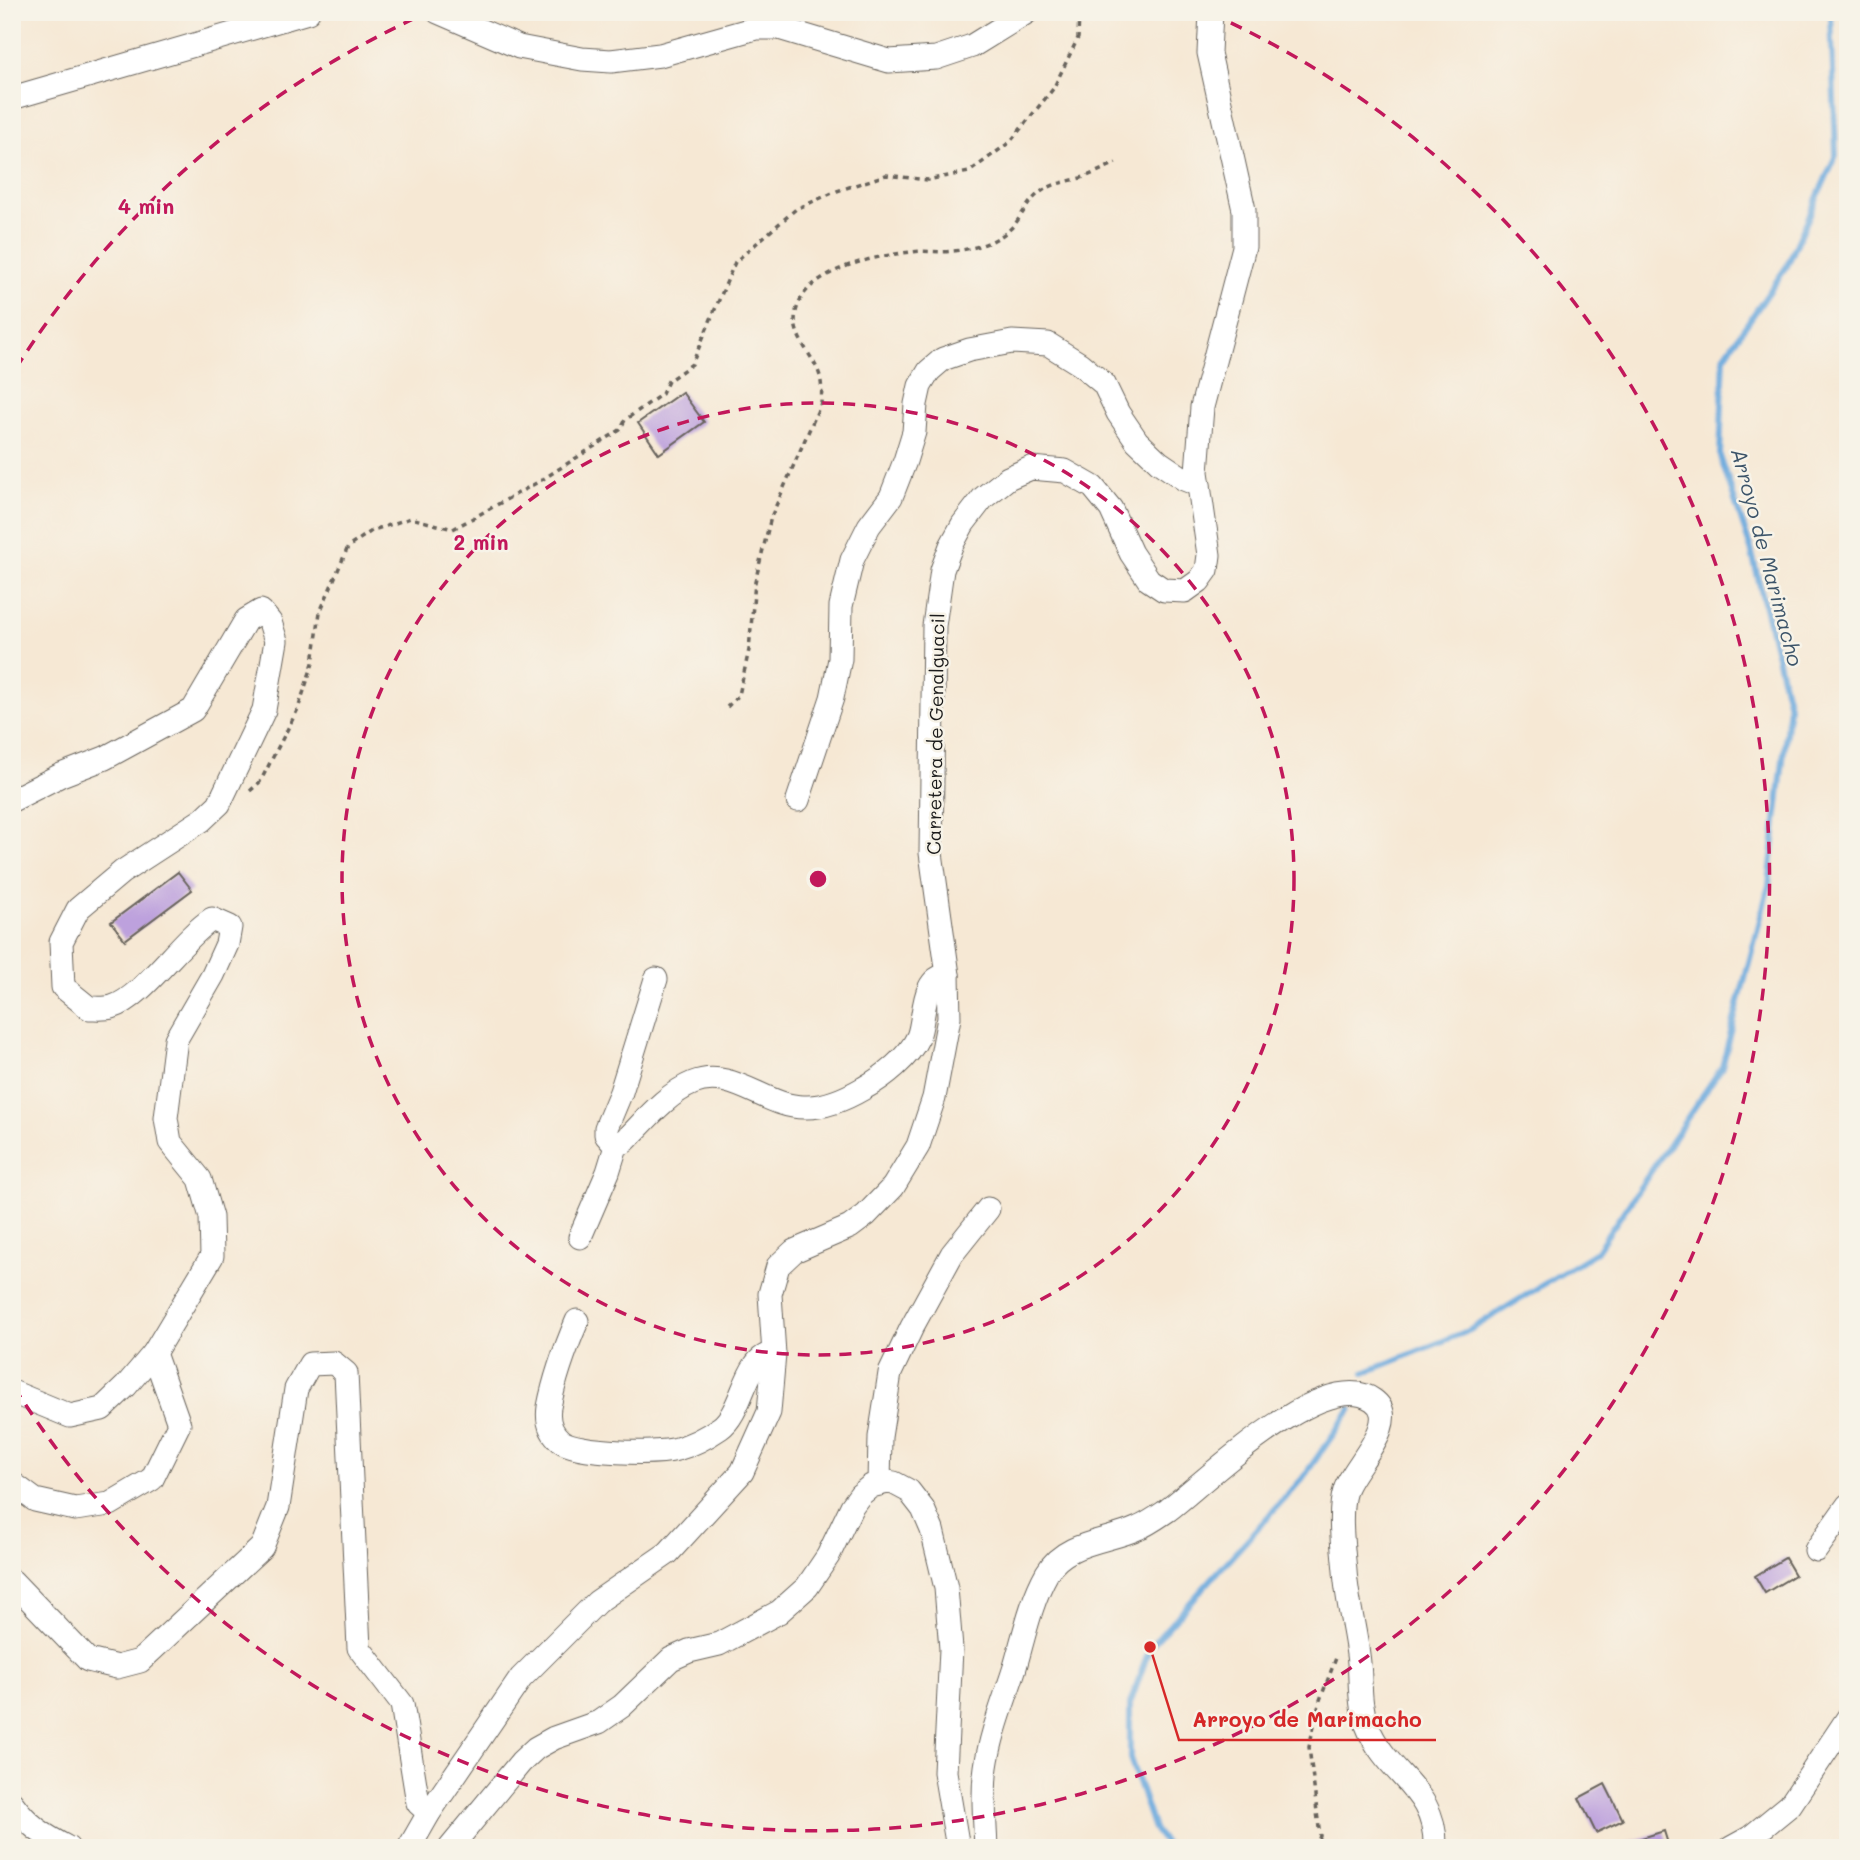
<svg xmlns="http://www.w3.org/2000/svg" width="1860" height="1860" font-family="Mali,sans-serif">
	<style>
		.lines { fill: none; stroke-linecap: round; stroke-linejoin: round }
		.stream { stroke: #6ba9dd; stroke-width: 6 }
		.building { fill: #bda1dd }
		.minor-casing { stroke: #68635c; stroke-width: 25 }
		.path { stroke: #68635c; stroke-width: 3.5; stroke-dasharray: 5 5; stroke-linecap: butt }
		.minor { stroke: #fff; stroke-width: 23 }
		.ring { fill: none; stroke: #c2185b; stroke-width: 3.5; stroke-dasharray: 12 9 }
		.labels { text-anchor: middle; dominant-baseline: central; stroke-width: 5; stroke-linejoin: round; paint-order: stroke }
		.street-label { font-size: 19px; fill: #1c1c1c; stroke: #f7f3e8 }
		.water-label { font-size: 21px; font-style: italic; fill: #3c5469; stroke: #f7f3e8 }
		.centre { fill: #c2185b; stroke: #f7f3e8; stroke-width: 3.5 }
		.ring-label { font-size: 21px; text-anchor: middle; font-weight: bold; fill: #c2185b; stroke: #f7f3e8; stroke-width: 5; stroke-linejoin: round; paint-order: stroke }
		.leader { fill: none; stroke: #d62828; stroke-width: 2.5 }
		.callout-dot { fill: #d62828; stroke: #f7f3e8; stroke-width: 2.5 }
		.callout-label { font-size: 21px; text-anchor: middle; font-weight: bold; fill: #d62828; stroke: #f7f3e8; stroke-width: 5; stroke-linejoin: round; paint-order: stroke }
	</style>
	<rect width="100%" height="100%" fill="#f7f3e8"/>
	<filter id="ink" filterUnits="userSpaceOnUse"><feTurbulence type="fractalNoise" baseFrequency=".0143" numOctaves="2"/><feDisplacementMap in="SourceGraphic" scale="14" xChannelSelector="R" yChannelSelector="G"/><feConvolveMatrix kernelMatrix="1 2 1 2 8 2 1 2 1" color-interpolation-filters="sRGB"/></filter>
	<filter id="wash" filterUnits="userSpaceOnUse"><feTurbulence type="fractalNoise" baseFrequency=".00686" numOctaves="4" result="noise"/><feDisplacementMap in="SourceGraphic" scale="28" xChannelSelector="R" yChannelSelector="G"/><feGaussianBlur stdDeviation="1.57" result="paint"/><feColorMatrix in="noise" values="0 0 0 0 0 0 0 0 0 0 0 0 0 0 0 0 0 1.4 0 .05"/><feComposite in="paint" operator="in"/></filter>
	<g filter="url(#wash)">
		<rect width="100%" height="100%" fill="#f6e8d4"/>
		<g class="lines">
			<g class="stream">
				<polyline points="1364,1373 1470,1330 1596,1252 1722,1067 1769,885 1789,706 1751,549 1720,456 1724,357 1787,266 1836,155 1831,12"/>
				<polyline points="1168,1848 1154,1829 1130,1758 1130,1704 1150,1647 1302,1479 1351,1409"/>
			</g>
		</g>
		<g id="blocks">
			<g class="building">
				<polygon points="682,392 704,422 659,454 638,423"/>
				<polygon points="178,872 192,890 125,940 111,922"/>
				<polygon points="1785,1558 1795,1575 1765,1593 1755,1576"/>
				<polygon points="1605,1784 1623,1820 1596,1833 1579,1798"/>
				<polygon points="1664,1831 1669,1847 1628,1848 1626,1843"/>
			</g>
		</g>
	</g>
	<g filter="url(#ink)">
		<use href="#blocks" fill-opacity="0" stroke="#68635c" stroke-width="2"/>
		<g class="lines">
			<defs>
				<g id="minor">
					<polyline points="438,12 519,47 582,59 611,61 660,55 756,28 779,28 889,61 936,58 972,46 1027,12"/>
					<polyline points="12,98 308,12"/>
					<path d="M12,800l49,-25 44,-17 88,-48 53,-90 15,-9 9,11 6,19 -12,69 -45,94 -17,16 -80,52 -44,37 -17,33 2,45 26,21c7,0 16,1 23,-1 30,-8 69,-68 100,-88l18,8 -3,17 -14,31 -37,64 -10,79 4,24 30,37 11,38 1,39 -58,97 -28,33 -24,23 -32,7 -58,-24"/>
					<polyline points="798,800 832,698 840,659 841,606 852,560 869,526 891,497 905,461 914,432 916,404 920,386 929,371 943,359 969,350 1012,342 1048,344 1080,364 1104,384 1118,413 1137,441 1159,462 1184,479 1199,485"/>
					<path d="M656,979l-35,113 -15,36v7l7,8 11,-1c20,-20 42,-48 69,-59 39,-16 72,24 111,24 21,1 43,-9 60,-19 20,-11 45,-31 54,-51 8,-20 2,-59 30,-62"/>
					<polyline points="580,1237 608,1172 617,1143"/>
					<path d="M577,1321c-12,28 -22,55 -28,86 -2,13 1,25 12,34 16,12 95,14 116,8 15,-4 30,-12 43,-21 24,-16 25,-74 54,-74"/>
					<polyline points="12,1483 35,1500 75,1509 110,1504 152,1479 179,1424 154,1353"/>
					<polyline points="879,1483 880,1437 890,1373 912,1327 952,1254 988,1209"/>
					<polyline points="1816,1550 1848,1505"/>
					<polyline points="12,1581 88,1660 117,1667 140,1661 262,1547 278,1507 296,1389 310,1364 334,1363 346,1373 359,1648 402,1704 418,1803 429,1813"/>
					<path d="M12,1803c17,23 31,32 56,45"/>
					<polyline points="409,1848 429,1813 521,1678 597,1602 668,1553 742,1472 769,1412 774,1354 770,1294 778,1266 794,1251 850,1227 866,1215 893,1187 918,1146 934,1098 949,1018 948,975 931,853 934,626 942,570 951,546 963,524 983,498 1008,478 1031,468 1065,471 1093,487 1111,509 1131,553 1149,580 1164,590 1185,591 1199,581 1207,570 1209,555 1197,472 1202,407 1244,247 1244,210 1209,53 1211,12"/>
					<polyline points="450,1848 521,1762 536,1748 554,1738 599,1722 622,1706 671,1659 689,1651 719,1644 779,1612 807,1587 828,1556 852,1506 860,1495 871,1486 887,1482 894,1483 909,1491 923,1509 932,1530 946,1588 951,1649 945,1772 958,1848"/>
					<path d="M986,1848c-1,-26 -4,-55 0,-81 5,-34 19,-68 29,-100 9,-31 16,-66 32,-94 18,-32 62,-31 91,-45 10,-4 21,-12 30,-18 37,-28 156,-145 205,-110 30,21 -21,67 -28,90 -7,22 -2,58 0,81 2,31 11,61 14,92 2,21 0,42 8,62 20,52 70,63 68,123"/>
					<polyline points="1731,1848 1751,1837 1790,1805 1848,1718"/>
				</g>
			</defs>
			<use href="#minor" class="minor-casing"/>
			<g class="path">
				<path d="M727,707l12,-12 10,-45 6,-68 16,-65 50,-114c1,-10 1,-18 -1,-27 -7,-23 -32,-41 -23,-68 11,-39 79,-52 114,-56 14,-2 28,1 42,-1 22,-2 48,-10 62,-27 9,-12 14,-24 27,-33 13,-9 31,-10 45,-15 10,-4 20,-9 29,-13"/>
				<polyline points="250,791 260,782 298,709 313,663 320,612 348,547 373,530 411,518 453,529 540,481 620,430 625,420 662,394 668,381 692,364 735,262 796,209 837,191 886,175 927,180 969,172 1010,142 1053,89 1078,38 1079,12"/>
				<polyline points="1315,1848 1320,1836 1309,1747 1320,1700 1336,1658"/>
			</g>
			<use href="#minor" class="minor"/>
		</g>
	</g>
	<g class="ring">
		<circle cx="818" cy="879" r="476"/>
		<path d="M16 368A951 951 0 0 1 424 14M1212 14A951 951 0 1 1 16 1390"/>
	</g>
	<g class="labels">
		<g class="street-label">
			<text transform="translate(935 734) rotate(-89)">Carretera de Genalguacil</text>
		</g>
		<g class="water-label">
			<text transform="translate(1768 557) rotate(75)">Arroyo de Marimacho</text>
		</g>
	</g>
	<circle cx="818" cy="879" r="10" class="centre"/>
	<g class="ring-label">
		<text x="146" y="214">4 min</text>
		<text x="481" y="550">2 min</text>
	</g>
	<path class="leader" d="M1150 1647L1179 1740H1436"/>
	<circle class="callout-dot" cx="1150" cy="1647" r="7"/>
	<g class="callout-label">
		<text x="1307" y="1727">Arroyo de Marimacho</text>
	</g>
	<rect width="1860" height="1860" fill="none" stroke="#f7f3e8" stroke-width="42"/>
</svg>
